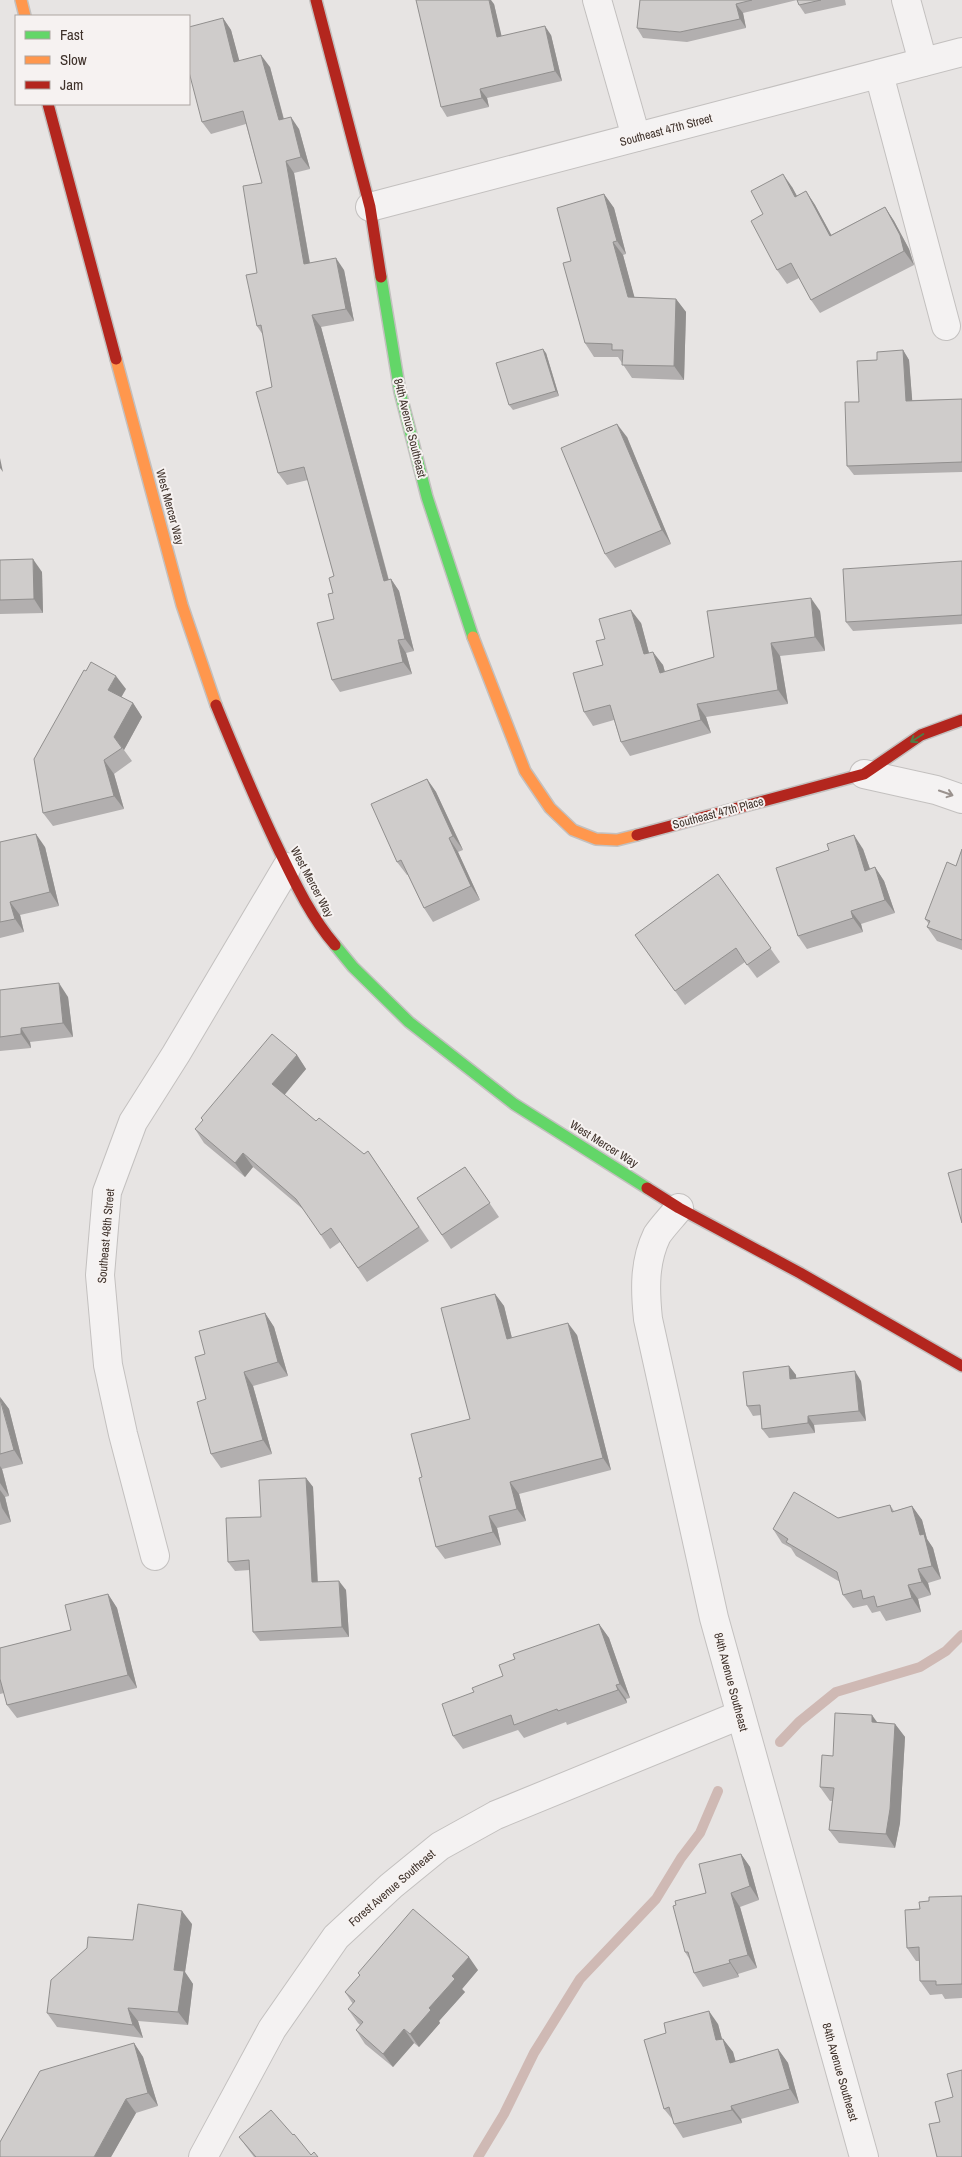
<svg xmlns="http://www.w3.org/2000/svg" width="962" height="2157" font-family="'Archivo Narrow',sans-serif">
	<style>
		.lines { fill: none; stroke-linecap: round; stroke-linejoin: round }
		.stream { stroke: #cfb9b4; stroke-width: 10 }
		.street-casing { stroke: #c3c0bf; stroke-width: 30 }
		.fast-casing { stroke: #c3c0bf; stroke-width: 14 }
		.slow-casing { stroke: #c3c0bf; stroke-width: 14 }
		.jam-casing { stroke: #c3c0bf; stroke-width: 14 }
		.street { stroke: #f4f2f2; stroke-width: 28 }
		.fast { stroke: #63d668; stroke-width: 11 }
		.slow { stroke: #ff974d; stroke-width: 11 }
		.jam { stroke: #b3261e; stroke-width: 11 }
		.wall { fill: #b2afaf }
		.shaded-wall { fill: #918f8e }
		.building { fill: #cfcccb; stroke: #918f8e }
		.oneway { stroke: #4f7c46 }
		.oneway2 { stroke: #9a928e }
		.labels { text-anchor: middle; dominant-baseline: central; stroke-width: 4; stroke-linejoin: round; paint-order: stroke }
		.street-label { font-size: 12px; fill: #3f322b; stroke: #f6f2f1 }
	</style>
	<rect width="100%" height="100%" fill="#e7e4e3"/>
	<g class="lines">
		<g class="stream">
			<polyline points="780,1742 799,1722 836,1692 920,1667 946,1651 962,1635"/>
			<polyline points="478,2157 504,2114 534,2053 580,1979 656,1899 681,1858 700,1833 718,1791"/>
		</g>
		<defs>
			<g id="street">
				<polyline points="597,0 636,137"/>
				<polyline points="906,0 923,62"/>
				<polyline points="879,74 946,326"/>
				<polyline points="370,207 962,52"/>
				<polyline points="864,774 936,790 962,799"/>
				<path d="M679,1208c-7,9 -16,18 -22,27 -13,27 -12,55 -9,84l66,299 150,539"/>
				<polyline points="155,1556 123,1434 108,1365 100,1275 107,1192 133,1122 176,1054 287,867"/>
				<polyline points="203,2157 272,2029 336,1937 391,1886 440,1846 496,1815 740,1715"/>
			</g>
			<g id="fast">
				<polyline points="381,277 400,392 427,497 473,637"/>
				<polyline points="335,945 353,967 409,1022 514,1104 647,1188"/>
			</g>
			<g id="slow">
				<polyline points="21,0 25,16"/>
				<polyline points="116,359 182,605 216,705"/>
				<polyline points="473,637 525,771 550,808 573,830 596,839 617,840 637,835"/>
			</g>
			<g id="jam">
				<polyline points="316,0 370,207 381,277"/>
				<polyline points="48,104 116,359"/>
				<path d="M216,705c20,49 40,97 63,145 16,33 32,67 56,95"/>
				<polyline points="637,835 864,774 921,735 962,720"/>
				<polyline points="647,1188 679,1208 800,1273 962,1366"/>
			</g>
		</defs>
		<use href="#street" class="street-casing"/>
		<use href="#fast" class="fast-casing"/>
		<use href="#slow" class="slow-casing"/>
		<use href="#jam" class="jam-casing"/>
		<use href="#street" class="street"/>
		<use href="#fast" class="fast"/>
		<use href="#slow" class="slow"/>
		<use href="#jam" class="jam"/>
	</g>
	<g class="wall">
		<polygon points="640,0 797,0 743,13 746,28 687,42 643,38 637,28"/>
		<polygon points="797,0 845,0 846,5 805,14 799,5"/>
		<polygon points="494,4 501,36 551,35 562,81 487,98 489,107 447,117 441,107"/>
		<polygon points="223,18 231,30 239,61 270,67 284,119 299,129 310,169 294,173 310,263 344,270 354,321 321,327 389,580 391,579 399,591 414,651 406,653 412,674 340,692 332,680 334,619 333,593 334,576 308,480 287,485 278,473 272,387 263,335 257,326 257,273 262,183 246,124 211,134 202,122"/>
		<polygon points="792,187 797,196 806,191 815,205 831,235 885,207 894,221 909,249 914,265 820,313 811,300 799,278 787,284 777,270 763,214"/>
		<polygon points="604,194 614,208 626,254 623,255 634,297 676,299 686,312 684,380 632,378 618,357 594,357 585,343 571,261"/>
		<polygon points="903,350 909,360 912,400 962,399 962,472 854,475 847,466 859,402 877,360"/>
		<polygon points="546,353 559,396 513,410 509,405"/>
		<polygon points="627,437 671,544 615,568 605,554"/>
		<polygon points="0,560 42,572 43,613 0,614"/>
		<polygon points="962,561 962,624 853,631 846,622"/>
		<polygon points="820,611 825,651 780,656 788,704 706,717 711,733 630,756 621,742 614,720 593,726 584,712 603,665 605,639 641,623 649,653 663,665 665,672 714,657"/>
		<polygon points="126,689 121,697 133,703 142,717 124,750 132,761 114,774 124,809 53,826 43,813"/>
		<polygon points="427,779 436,792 463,850 458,852 480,900 433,922 424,908 408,875 407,875 397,862"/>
		<polygon points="0,842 45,847 59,906 20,915 24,932 0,938"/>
		<polygon points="863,849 870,869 875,867 884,881 895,913 861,924 863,932 807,949 798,936"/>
		<polygon points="962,849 962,950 937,941 927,927 929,924 925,919 956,866"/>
		<polygon points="718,874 780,962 757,978 745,962 685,1005 635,935"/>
		<polygon points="0,990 68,997 73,1037 30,1042 31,1048 0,1051"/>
		<polygon points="297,1055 306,1069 284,1094 316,1121 364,1154 368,1151 429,1241 367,1282 340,1242 330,1249 305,1211 253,1167 245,1177 204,1143 195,1129 203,1120 201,1118"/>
		<polygon points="465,1167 499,1217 451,1249 417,1198"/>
		<polygon points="495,1294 504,1306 512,1338 577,1335 611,1470 519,1494 526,1521 497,1528 501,1545 445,1559 436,1547 422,1477 470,1419"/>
		<polygon points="265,1313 274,1327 288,1376 253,1386 272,1454 221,1468 211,1454 206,1399 205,1354"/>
		<polygon points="789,1366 796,1375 796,1378 861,1381 866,1421 814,1425 815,1433 769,1438 762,1429 761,1415 753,1416 747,1406"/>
		<polygon points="0,1397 9,1409 23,1464 2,1469 9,1496 5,1497 11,1522 0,1525"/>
		<polygon points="306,1478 313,1487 318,1582 346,1590 349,1637 260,1641 253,1632 250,1570 235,1571 228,1562 261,1517"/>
		<polygon points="890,1505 894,1511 912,1506 922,1520 927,1539 933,1548 941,1579 928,1583 931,1595 918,1599 921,1612 886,1621 880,1611 872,1613 867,1605 853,1608 843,1595 840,1582 796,1556 791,1548 782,1543 773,1529 838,1518"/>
		<polygon points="108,1594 117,1608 137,1688 17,1718 7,1705 4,1693 0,1694 0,1648 71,1630"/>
		<polygon points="599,1624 609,1638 630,1698 626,1699 627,1703 567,1725 566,1722 524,1738 518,1730 463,1749 453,1736 474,1692"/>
		<polygon points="877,1722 895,1724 905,1737 900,1823 895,1848 839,1843 829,1830 832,1801 830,1801 820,1787 833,1756"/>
		<polygon points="741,1854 750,1867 759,1900 740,1907 757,1968 738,1974 739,1977 703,1987 694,1973 690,1960 685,1952 706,1893"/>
		<polygon points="962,1896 962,1998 945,1999 942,1994 930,1995 920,1981 919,1961 916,1961 907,1948 929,1901"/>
		<polygon points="192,1924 185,1972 193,1984 188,2025 138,2021 143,2038 57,2027 47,2013 133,1940"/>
		<polygon points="478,1970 462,1989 465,1992 439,2021 440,2023 419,2047 414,2043 393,2067 365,2044 356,2030 360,2025 358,2023 348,2009 353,2004 345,1992 360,1976 358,1973"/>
		<polygon points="718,2024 722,2039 723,2039 733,2052 735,2061 778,2049 788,2063 799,2103 741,2119 742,2123 683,2138 674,2124 673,2120 664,2109"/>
		<polygon points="134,2043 143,2057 158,2106 136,2113 111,2157"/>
		<polygon points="293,2135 311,2155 318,2157 254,2157 239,2137"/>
	</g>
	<g class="shaded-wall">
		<polygon points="489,0 491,0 494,4 504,46 497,37"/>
		<polygon points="736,4 743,13 746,28 740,19"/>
		<polygon points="223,18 231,30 243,74 234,62"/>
		<polygon points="545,26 551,35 562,81 555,71"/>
		<polygon points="261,55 270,67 287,132 279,120"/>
		<polygon points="480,89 487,98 489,107 482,98"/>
		<polygon points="291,117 299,129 310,169 301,157"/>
		<polygon points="286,161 294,173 312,276 304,264"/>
		<polygon points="783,174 792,187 805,211 795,197"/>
		<polygon points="806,191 815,205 839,249 830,236"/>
		<polygon points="604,194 614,208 626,254 617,241"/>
		<polygon points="885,207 894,221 909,249 914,265 904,251"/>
		<polygon points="613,242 623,255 638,310 628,297"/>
		<polygon points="336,258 344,270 354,321 346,309"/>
		<polygon points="676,299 686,312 684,380 674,366"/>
		<polygon points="312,315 321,327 392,593 384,581"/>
		<polygon points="543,349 546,353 559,396 556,391"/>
		<polygon points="903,350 909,360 913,410 906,401"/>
		<polygon points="617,424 627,437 671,544 662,530"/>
		<polygon points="0,458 3,472 0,468"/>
		<polygon points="33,559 42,572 43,613 34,599"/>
		<polygon points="391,579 399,591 414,651 405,639"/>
		<polygon points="811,598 820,611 825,651 815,637"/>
		<polygon points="631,610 641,623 653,668 644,654"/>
		<polygon points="398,640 406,653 412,674 403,662"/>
		<polygon points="771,643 780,656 788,704 778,690"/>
		<polygon points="653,652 663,665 669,687 660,673"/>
		<polygon points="116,676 126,689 118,703 108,690"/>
		<polygon points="133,703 142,717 124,750 114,737"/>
		<polygon points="697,704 706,717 711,733 701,720"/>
		<polygon points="104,760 114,774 124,809 114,796"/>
		<polygon points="427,779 436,792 463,850 453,836"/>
		<polygon points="36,834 45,847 59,906 50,892"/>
		<polygon points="854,835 863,849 875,884 865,871"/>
		<polygon points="449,838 458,852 480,900 471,886"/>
		<polygon points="875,867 884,881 895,913 885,900"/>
		<polygon points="10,902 20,915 24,932 15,919"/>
		<polygon points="851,911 861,924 863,932 853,918"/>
		<polygon points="59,983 68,997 73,1037 63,1023"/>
		<polygon points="21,1028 30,1042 31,1048 21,1034"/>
		<polygon points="297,1055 306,1069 282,1098 272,1084"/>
		<polygon points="243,1153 253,1167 245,1177 235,1163"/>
		<polygon points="495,1294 504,1306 515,1351 507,1339"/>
		<polygon points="265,1313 274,1327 288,1376 278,1362"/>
		<polygon points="568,1323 577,1335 611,1470 603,1458"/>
		<polygon points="789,1366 796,1375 797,1388 790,1379"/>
		<polygon points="855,1371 861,1381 866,1421 859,1411"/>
		<polygon points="244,1372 253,1386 272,1454 263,1440"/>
		<polygon points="0,1397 9,1409 23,1464 14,1450"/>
		<polygon points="808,1416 814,1425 815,1433 808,1423"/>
		<polygon points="0,1466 2,1469 9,1496 0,1483"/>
		<polygon points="306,1478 313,1487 318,1592 312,1582"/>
		<polygon points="510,1482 519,1494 526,1521 517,1509"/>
		<polygon points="0,1490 5,1497 11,1522 2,1508 0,1501"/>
		<polygon points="912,1506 922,1520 927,1539 933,1548 941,1579 932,1566 920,1535"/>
		<polygon points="489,1516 497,1528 501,1545 493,1532"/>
		<polygon points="918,1569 928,1583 931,1595 922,1582"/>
		<polygon points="339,1581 346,1590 349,1637 342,1627"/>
		<polygon points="908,1585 918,1599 921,1612 912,1598"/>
		<polygon points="108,1594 117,1608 137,1688 128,1675"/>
		<polygon points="599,1624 609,1638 630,1698 620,1684"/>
		<polygon points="616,1685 626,1699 627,1703 618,1690"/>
		<polygon points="872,1715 882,1729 872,1722"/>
		<polygon points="895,1724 905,1737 900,1823 895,1848 886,1834"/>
		<polygon points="741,1854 750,1867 759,1900 750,1886"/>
		<polygon points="731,1893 740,1907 757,1968 748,1955"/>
		<polygon points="182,1911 192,1924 185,1972 193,1984 188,2025 178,2012 174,1970"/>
		<polygon points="469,1957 478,1970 462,1989 465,1992 439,2021 440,2023 419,2047 410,2034 452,1976"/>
		<polygon points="729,1960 738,1974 739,1977 730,1963"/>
		<polygon points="128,2008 138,2021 143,2038 133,2025"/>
		<polygon points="709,2011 718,2024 726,2054 716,2040"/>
		<polygon points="404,2029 414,2043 393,2067 383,2054"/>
		<polygon points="723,2039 733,2052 740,2076 730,2063"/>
		<polygon points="134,2043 143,2057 158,2106 148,2093"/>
		<polygon points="778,2049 788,2063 799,2103 790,2089"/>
		<polygon points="126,2099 136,2113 111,2157 94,2157"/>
		<polygon points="731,2106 741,2119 742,2123 732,2110"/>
	</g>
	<g class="building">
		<polygon points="416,0 489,0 497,37 545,26 555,71 480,89 482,98 441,107"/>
		<polygon points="640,0 752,0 736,4 740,19 680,32 637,28"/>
		<polygon points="797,0 821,0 799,5"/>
		<polygon points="223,18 234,62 261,55 279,120 291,117 301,157 286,161 304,264 336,258 346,309 312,315 384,581 391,579 405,639 398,640 403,662 332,680 317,623 334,619 328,594 333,593 329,578 334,576 304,467 278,473 256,392 272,387 261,325 257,326 246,275 257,273 243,186 262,183 243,111 202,122 189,72 189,27"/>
		<polygon points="783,174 795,197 806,191 830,236 885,207 900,235 904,251 811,300 791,263 777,270 751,221 763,214 751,191"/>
		<polygon points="604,194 617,241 613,242 628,297 676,299 674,366 622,365 623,350 612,350 612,344 585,343 563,263 571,261 557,208"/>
		<polygon points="543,349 556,391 509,405 496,363"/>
		<polygon points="903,350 906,401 962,399 962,462 847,466 845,402 859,402 857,361 877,360 877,352"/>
		<polygon points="617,424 662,530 605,554 561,448"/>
		<polygon points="33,559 34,599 0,600 0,560"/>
		<polygon points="962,561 962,615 846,622 843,569"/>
		<polygon points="811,598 815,637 771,643 778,690 697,704 701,720 621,742 610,705 584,712 573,673 603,665 596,641 605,639 599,619 631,610 644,654 653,652 660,673 714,657 707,611"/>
		<polygon points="91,662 116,676 108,690 133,703 114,737 122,748 104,760 114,796 43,813 34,759 84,670 86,671"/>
		<polygon points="427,779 453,836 449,838 471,886 424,908 401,860 397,862 371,804"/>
		<polygon points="36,834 50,892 10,902 15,919 0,922 0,842"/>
		<polygon points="854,835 865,871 875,867 885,900 851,911 853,918 798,936 776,868 829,850 827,844"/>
		<polygon points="962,849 962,940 927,927 930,921 925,919 947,862 956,866"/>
		<polygon points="718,874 771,948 747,965 736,948 675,991 635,935"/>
		<polygon points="59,983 63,1023 21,1028 21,1034 0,1037 0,990"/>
		<polygon points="272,1034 297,1055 272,1084 316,1121 319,1118 364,1154 368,1151 419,1227 358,1268 331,1228 321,1235 296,1199 243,1153 235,1163 195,1129 203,1120 201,1118"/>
		<polygon points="465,1167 490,1203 442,1235 417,1198"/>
		<polygon points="962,1169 962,1223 948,1173"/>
		<polygon points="495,1294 507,1339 568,1323 603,1458 510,1482 517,1509 489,1516 493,1532 436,1547 419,1478 422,1477 411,1434 470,1419 441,1308"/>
		<polygon points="265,1313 278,1362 244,1372 263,1440 211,1454 197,1402 206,1399 195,1357 205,1354 199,1331"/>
		<polygon points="789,1366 790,1379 855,1371 859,1411 808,1416 808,1423 762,1429 760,1405 747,1406 743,1372"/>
		<polygon points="0,1399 14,1450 0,1454"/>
		<polygon points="306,1478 312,1582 339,1581 342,1627 253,1632 249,1560 228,1562 226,1518 261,1517 259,1480"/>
		<polygon points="794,1492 838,1518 890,1505 892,1512 912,1506 920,1535 924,1534 932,1566 918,1569 922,1582 908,1585 912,1598 877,1607 874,1596 863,1599 861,1590 843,1595 837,1572 786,1542 788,1539 773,1529"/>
		<polygon points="108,1594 128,1675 7,1705 0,1679 0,1648 71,1630 65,1605"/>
		<polygon points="599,1624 620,1684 616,1685 618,1690 558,1711 557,1709 514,1725 511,1715 453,1736 442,1704 474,1692 472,1688 503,1676 499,1665 515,1659 513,1654"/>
		<polygon points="835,1713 872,1715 872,1722 895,1724 890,1809 886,1834 829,1830 834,1788 820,1787 822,1755 833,1756"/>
		<polygon points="741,1854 750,1886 731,1893 748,1955 729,1960 730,1963 694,1973 688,1952 685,1952 673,1906 676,1905 675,1901 706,1893 699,1864"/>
		<polygon points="962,1896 962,1984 936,1985 936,1981 920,1981 919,1947 907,1948 905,1910 920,1909 919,1902 929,1901 929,1897"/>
		<polygon points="138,1904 182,1911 174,1970 184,1971 178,2012 128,2008 133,2025 47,2013 51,1980 87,1948 88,1937 133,1940"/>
		<polygon points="413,1909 469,1957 452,1976 455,1979 429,2008 431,2010 410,2034 404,2029 383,2054 356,2030 363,2022 348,2009 355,2001 345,1992 360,1975 358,1973"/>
		<polygon points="709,2011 716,2040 723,2039 730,2063 778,2049 790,2089 731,2106 732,2110 674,2124 669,2107 664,2109 644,2040 666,2033 664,2023"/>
		<polygon points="134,2043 148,2093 126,2099 94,2157 0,2157 0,2142 40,2071"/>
		<polygon points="962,2070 962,2157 937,2157 929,2124 940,2122 935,2102 953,2097 947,2074"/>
		<polygon points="271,2110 293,2135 294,2134 311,2155 314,2152 318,2157 256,2157 239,2137"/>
	</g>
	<defs><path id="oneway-shaft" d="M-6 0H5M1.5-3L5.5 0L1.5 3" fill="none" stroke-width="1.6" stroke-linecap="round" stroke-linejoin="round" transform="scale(1.25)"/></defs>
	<use class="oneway" href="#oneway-shaft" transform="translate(917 738) rotate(148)"/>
	<use class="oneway2" href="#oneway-shaft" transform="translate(946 793) rotate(19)"/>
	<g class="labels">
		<g class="street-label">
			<text transform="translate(666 130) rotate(-15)">Southeast 47th Street</text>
			<text transform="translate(410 428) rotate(76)">84th Avenue Southeast</text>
			<text transform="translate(170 507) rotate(75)">West Mercer Way</text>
			<text transform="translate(718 813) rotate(-15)">Southeast 47th Place</text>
			<text transform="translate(312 882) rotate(62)">West Mercer Way</text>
			<text transform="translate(604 1144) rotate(32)">West Mercer Way</text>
			<text transform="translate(106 1236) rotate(-85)">Southeast 48th Street</text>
			<text transform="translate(731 1682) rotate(75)">84th Avenue Southeast</text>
			<text transform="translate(392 1888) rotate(-41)">Forest Avenue Southeast</text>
			<text transform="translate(840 2072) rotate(74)">84th Avenue Southeast</text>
		</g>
	</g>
	<rect x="15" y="15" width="175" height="90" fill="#f6f2f1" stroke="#ada5a2"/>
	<rect x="25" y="31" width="25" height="8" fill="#63d668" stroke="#ada5a2"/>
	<text x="60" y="40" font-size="15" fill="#3f322b">Fast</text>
	<rect x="25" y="56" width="25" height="8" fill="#ff974d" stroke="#ada5a2"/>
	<text x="60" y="65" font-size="15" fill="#3f322b">Slow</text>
	<rect x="25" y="81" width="25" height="8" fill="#b3261e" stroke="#ada5a2"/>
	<text x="60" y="90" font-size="15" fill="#3f322b">Jam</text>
</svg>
